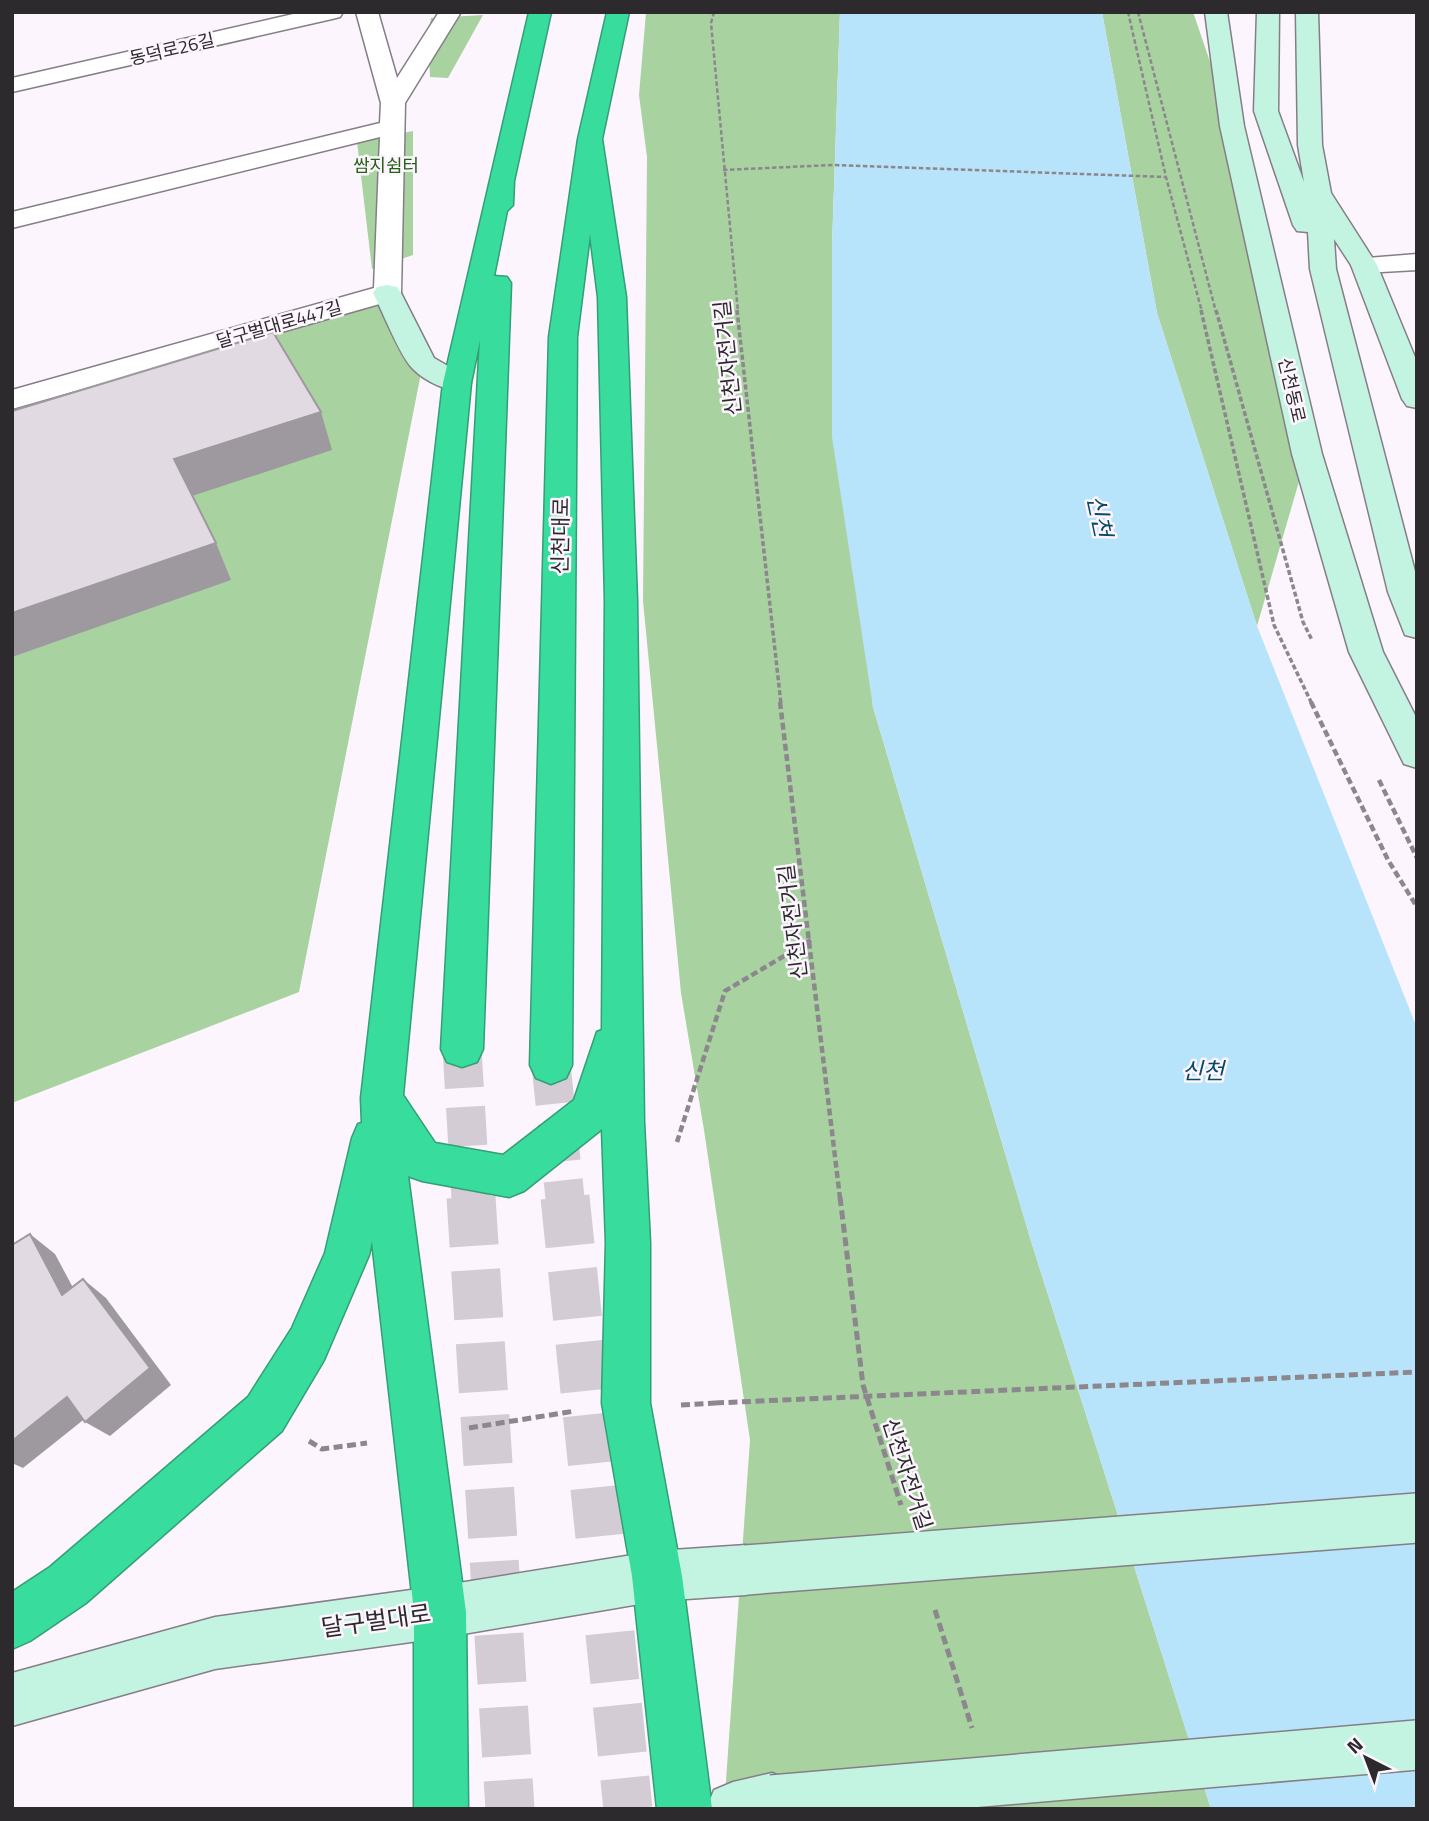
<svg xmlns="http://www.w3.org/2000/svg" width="1429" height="1821" font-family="'Titillium Web','Noto Sans KR',sans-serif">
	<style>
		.green { fill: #a9d2a1 }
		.water { fill: #b7e3fb }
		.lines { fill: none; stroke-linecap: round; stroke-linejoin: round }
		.highway-tunnel-far1 { stroke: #d3ccd4; stroke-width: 39; stroke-dasharray: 39 19; stroke-linecap: butt }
		.highway-tunnel { stroke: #d3ccd4; stroke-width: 49; stroke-dasharray: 49 24; stroke-linecap: butt }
		.street-casing { stroke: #867e86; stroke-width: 3 }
		.secondary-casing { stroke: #867e86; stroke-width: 3 }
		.highway-casing { stroke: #349e75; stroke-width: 3 }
		.path-far3 { stroke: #8c878d; stroke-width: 2.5; stroke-dasharray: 4.5 2.5; stroke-linecap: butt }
		.path-far2 { stroke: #8c878d; stroke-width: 3.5; stroke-dasharray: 5 2.5; stroke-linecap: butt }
		.path-far1 { stroke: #8c878d; stroke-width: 4.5; stroke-dasharray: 7 3.5; stroke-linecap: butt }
		.path { stroke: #8c878d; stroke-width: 5; stroke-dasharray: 9 4.5; stroke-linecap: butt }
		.street { fill: #fff; fill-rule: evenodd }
		.secondary { fill: #c3f4e1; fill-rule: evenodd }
		.highway { fill: #38dc9c; fill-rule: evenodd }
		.secondary-bridge-casing { stroke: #867e86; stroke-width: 52; stroke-linecap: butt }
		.path-bridge { stroke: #8c878d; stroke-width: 5; stroke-dasharray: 9 4.5; stroke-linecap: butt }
		.secondary-bridge { stroke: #c3f4e1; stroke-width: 49 }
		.shaded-wall { fill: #9e999e }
		.building { fill: #e2dae2; stroke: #9e999e; stroke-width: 2 }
		.labels { text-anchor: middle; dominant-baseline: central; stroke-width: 5; stroke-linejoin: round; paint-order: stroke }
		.far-street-label { font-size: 18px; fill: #2d2a2d; stroke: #fdf5fe }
		.far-park-label { font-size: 18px; fill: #246115; stroke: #fdf5fe }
		.street-label { font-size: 21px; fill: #2d2a2d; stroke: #fdf5fe }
		.water-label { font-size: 23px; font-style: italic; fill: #084a64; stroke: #fdf5fe }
		.near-street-label { font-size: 24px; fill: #2d2a2d; stroke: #fdf5fe }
	</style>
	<rect width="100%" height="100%" fill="#fdf5fe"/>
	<g class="green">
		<polygon points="646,12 840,12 832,246 873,707 1031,1241 1211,1809 724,1809 750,1440 704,1130 681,993 643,601 647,157 639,95"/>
		<polygon points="1102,12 1193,12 1232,126 1307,454 1257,626 1157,313"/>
		<polygon points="483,15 448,78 430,77 428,39 431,18"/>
		<polygon points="413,131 413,255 372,269 357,142"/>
		<polygon points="387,293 423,363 299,992 12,1103 12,400"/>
	</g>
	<polygon class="water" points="840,12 1102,12 1157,313 1257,626 1417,1028 1417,1809 1211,1809 1031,1241 873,707 832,437 832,246"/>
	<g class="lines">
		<g class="highway-tunnel-far1">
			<polyline points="462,1049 471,1198"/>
			<polyline points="551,1065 565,1198"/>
		</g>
		<g class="highway-tunnel">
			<polyline points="471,1197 510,1809"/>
			<polyline points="565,1197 628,1809"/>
		</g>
		<defs>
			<g id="street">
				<polygon points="302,12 343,12 340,17 332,19 12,92 12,78"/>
				<polygon points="356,12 378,12 397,78 439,12 461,12 405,103 401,293 397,299 12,409 12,390 374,288 380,137 12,228 12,212 380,123 381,103"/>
				<polygon points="1417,254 1417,270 1364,273 1355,271 1351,265 1355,259"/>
			</g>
			<g id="secondary">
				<polygon points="1205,12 1227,12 1244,126 1322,454 1383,652 1417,719 1417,768 1404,764 1349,652 1292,454 1220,126"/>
				<polygon points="1257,12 1279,12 1278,111 1304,182 1298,145 1296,12 1318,12 1322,145 1331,193 1377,265 1417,362 1417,408 1407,406 1402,399 1351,265 1334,239 1336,269 1417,579 1417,638 1405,635 1388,592 1310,269 1308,232 1297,231 1293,225 1254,111"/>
				<path d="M387,285l10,2 4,6 33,65 33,19 4,6 -4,6c-17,5 -43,-8 -55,-21 -13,-14 -29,-56 -39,-75l4,-6z"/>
				<polygon points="746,1545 764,1552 771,1570 764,1588 746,1595 657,1601 440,1638 215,1669 12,1726 12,1673 215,1617 440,1586 657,1551"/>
				<polygon points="772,1773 791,1781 799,1800 796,1809 706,1809 714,1790 733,1782"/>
			</g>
			<polygon id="highway" points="529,12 551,12 514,181 513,205 507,211 494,276 507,277 511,283 483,1049 477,1062 462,1067 447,1062 441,1049 480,340 471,383 403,1095 435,1143 503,1155 574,1100 597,1032 602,1030 605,600 598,297 590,234 577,337 572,1065 566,1078 551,1084 536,1078 530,1065 549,337 578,139 607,12 629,12 602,139 626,297 637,600 644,1122 650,1243 650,1403 682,1576 712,1809 657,1809 632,1576 602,1403 606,1243 602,1129 524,1191 509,1197 422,1181 408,1176 466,1612 468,1809 414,1809 414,1612 372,1241 369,1255 324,1360 282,1431 86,1603 30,1641 12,1649 12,1592 50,1567 248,1397 292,1328 325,1253 352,1138 358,1124 362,1123 361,1098 443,383"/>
		</defs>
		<use href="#street" class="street-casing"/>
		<use href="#secondary" class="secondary-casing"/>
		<use href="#highway" class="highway-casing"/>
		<g class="path-far3">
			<polyline points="714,12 711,23 738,312"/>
			<polyline points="1128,12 1166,177 1202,312"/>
			<polyline points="1138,12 1216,312"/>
			<polyline points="723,170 833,165 1166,177"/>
		</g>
		<g class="path-far2">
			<polyline points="737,310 781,704"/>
			<polyline points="1201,310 1274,625 1312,704"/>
			<polyline points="1216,310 1303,622 1312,640"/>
		</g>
		<g class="path-far1">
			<polyline points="780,702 840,1198"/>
			<polyline points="1311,702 1388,860 1417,907"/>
			<polyline points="1379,780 1417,858"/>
			<polyline points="677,1142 725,991 811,940"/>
		</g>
		<g class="path">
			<polyline points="840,1197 863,1385 901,1505"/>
			<polyline points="681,1405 715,1403"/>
			<polyline points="469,1428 575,1411"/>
			<polyline points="309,1441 322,1449 367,1443"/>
			<polyline points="935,1610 972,1728"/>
		</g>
		<use href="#street" class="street"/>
		<use href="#secondary" class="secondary"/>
		<use href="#highway" class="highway"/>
		<defs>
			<g id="secondary-bridge">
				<polyline points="746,1570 1417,1518"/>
				<polyline points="772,1800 1417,1745"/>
			</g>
		</defs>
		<use href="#secondary-bridge" class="secondary-bridge-casing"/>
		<polyline class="path-bridge" points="715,1403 1417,1372"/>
		<use href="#secondary-bridge" class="secondary-bridge"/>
	</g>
	<g class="shaded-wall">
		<polygon points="321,412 332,450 189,497 174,459"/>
		<polygon points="216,543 231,580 12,657 12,613"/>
		<polygon points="30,1234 55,1254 87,1314 62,1295"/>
		<polygon points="83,1279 106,1298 171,1385 110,1436 85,1422"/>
		<polygon points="67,1397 92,1413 23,1468 12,1463 12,1441"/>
	</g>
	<g class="building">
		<polygon points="273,332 321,412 174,459 216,543 12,613 12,411"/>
		<polygon points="30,1234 62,1295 83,1279 150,1368 85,1422 67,1397 12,1441 12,1245"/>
	</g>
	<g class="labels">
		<g class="far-street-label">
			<text transform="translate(172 49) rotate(-13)">동덕로26길</text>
			<text transform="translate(279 324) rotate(-16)">달구벌대로447길</text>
			<text transform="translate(1292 390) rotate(77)">신천동로</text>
		</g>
		<g class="far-park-label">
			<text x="386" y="165">쌈지쉼터</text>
		</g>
		<g class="street-label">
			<text transform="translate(727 358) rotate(-96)">신천자전거길</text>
			<text transform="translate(560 536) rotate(-89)">신천대로</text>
			<text transform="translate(792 922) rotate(-97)">신천자전거길</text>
			<text transform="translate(908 1474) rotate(72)">신천자전거길</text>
		</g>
		<g class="water-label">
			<text transform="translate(1100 516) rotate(78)">신천</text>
			<text x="1203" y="1070">신천</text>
		</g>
		<g class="near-street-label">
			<text transform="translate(376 1620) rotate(-8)">달구벌대로</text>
		</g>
	</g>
	<rect width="1429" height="1821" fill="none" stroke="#2d2a2d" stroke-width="28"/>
	<g transform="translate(1366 1758) rotate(318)" stroke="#fdf5fe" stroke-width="5" paint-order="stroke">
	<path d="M0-5L12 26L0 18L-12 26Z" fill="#2d2a2d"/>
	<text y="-10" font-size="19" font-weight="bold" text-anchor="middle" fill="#2d2a2d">N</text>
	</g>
</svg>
